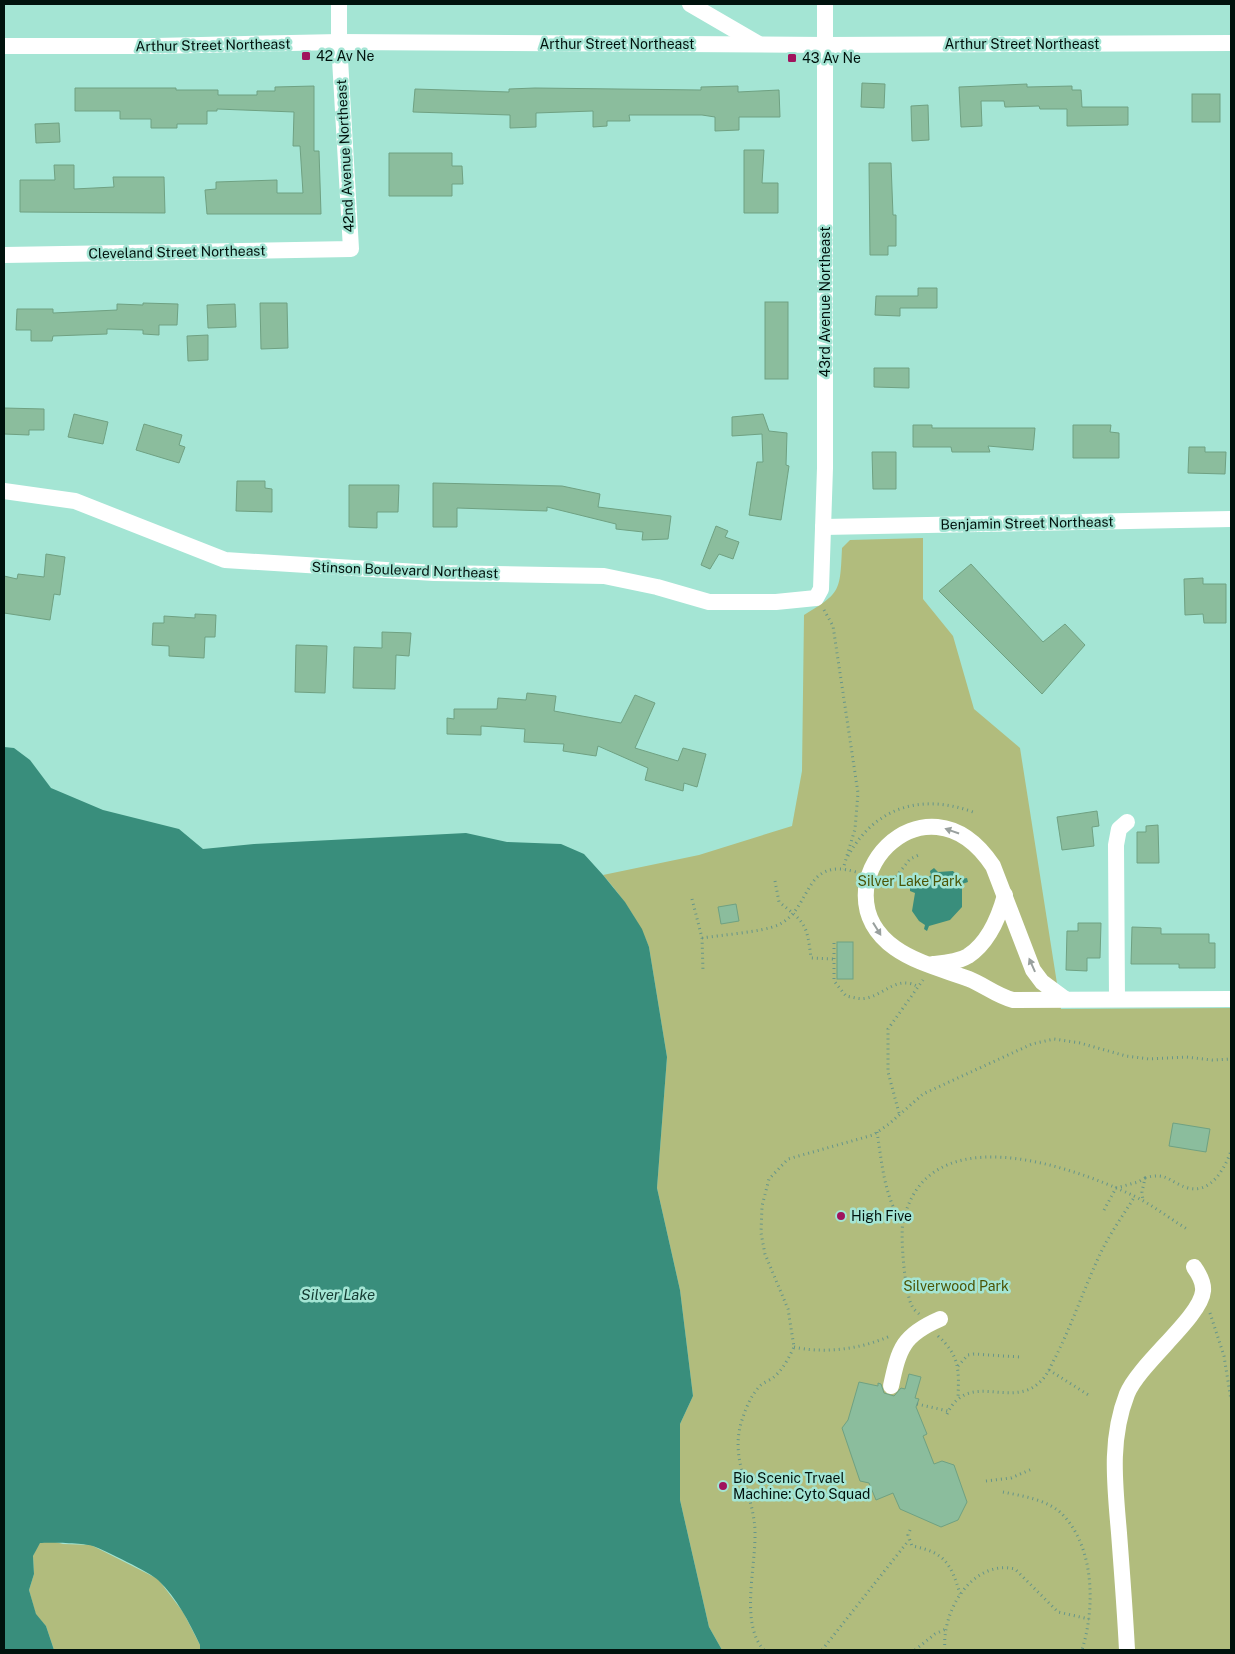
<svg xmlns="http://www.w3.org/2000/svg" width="1235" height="1654" font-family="'Public Sans',sans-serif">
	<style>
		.green { fill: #b1bc7d }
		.water { fill: #398e7c }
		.building { fill: #8bbd9d; stroke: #6fa182 }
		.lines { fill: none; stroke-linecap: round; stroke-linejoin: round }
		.path { stroke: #669589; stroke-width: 3; stroke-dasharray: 1 4; stroke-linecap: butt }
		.minor { stroke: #fff; stroke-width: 16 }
		.oneway { fill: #99a09e }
		.poi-dot { fill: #a0135d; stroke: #a4e5d4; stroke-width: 2 }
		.labels { text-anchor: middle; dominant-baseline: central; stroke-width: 5; stroke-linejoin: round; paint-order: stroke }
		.street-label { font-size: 14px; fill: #00120d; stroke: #a4e5d4 }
		.poi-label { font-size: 14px; fill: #00120d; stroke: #a4e5d4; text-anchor: start }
		.park-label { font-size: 14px; fill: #4b5406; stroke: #a4e5d4 }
		.water-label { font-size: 15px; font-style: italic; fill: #133a31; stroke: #a4e5d4 }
	</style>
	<rect width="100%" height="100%" fill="#a4e5d4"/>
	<g class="green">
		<path d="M923,538v61l30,37 21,73 46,39 41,261 170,-1v642h-509l-13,-23 -29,-127v-76l13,-28 -13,-106 -23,-102 10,-131 -18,-110c-11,-28 -27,-50 -46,-72l96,-20 93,-29 10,-55 2,-156c37,-22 36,-24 38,-67l8,-8z"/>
		<polygon points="51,1541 63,1544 91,1545 158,1579 183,1612 200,1645 200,1650 54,1650 46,1626 36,1615 29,1590 34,1574 33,1556 39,1543"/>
	</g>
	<g class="water">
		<path d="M4,747l10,1 16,12 21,28 52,22 76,19 24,20 51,-5 212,-11 41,9 54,2 23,10 19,21 22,27 17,27 7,18 18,110 -10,131 23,102 13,106 -13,28v76l29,127 13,23h-522v-5c-11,-23 -23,-47 -42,-65 -7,-7 -54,-30 -65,-34 -7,-3 -45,-4 -53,-3l-7,13 1,18 -5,16 7,24 10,12 8,24h-50z"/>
		<polygon points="934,868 938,872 953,871 960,879 967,878 968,882 962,884 962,907 950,920 929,926 927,931 924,929 925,925 919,921 912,911 915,893 910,891 910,887 918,887 931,875 930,871"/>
	</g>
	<g class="building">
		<polygon points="862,83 885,84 884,108 861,107"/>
		<polygon points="1027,84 1027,87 1072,86 1072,90 1081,90 1082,107 1128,107 1128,125 1067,126 1067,109 1040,109 1039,106 1005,107 1004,101 981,101 982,126 961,127 959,87"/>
		<polygon points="314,86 314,151 319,151 321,214 207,214 205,190 216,189 216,182 277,180 277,193 303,193 300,146 293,146 294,112 217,109 217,111 207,111 207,124 177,124 177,128 151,128 151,119 120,119 120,111 75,111 75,88 176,88 176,90 218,90 218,95 257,95 257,91 275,91 275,87"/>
		<polygon points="738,86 738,92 779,90 780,117 739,117 739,130 715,131 715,117 702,115 629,115 630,121 607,121 607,126 593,127 593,111 536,113 536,127 510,128 510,115 413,112 415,89 509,92 509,89 535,88 701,90 701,87"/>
		<rect x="1192" y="94" width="28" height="28"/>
		<polygon points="928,105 929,140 912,141 911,106"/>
		<polygon points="59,123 60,142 36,143 35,124"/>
		<polygon points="744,150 764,150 762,183 778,183 778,213 744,213"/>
		<polygon points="389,153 452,153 452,166 462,166 463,184 452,184 452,196 389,196"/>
		<polygon points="869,163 891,163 893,215 896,215 896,246 888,246 888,255 870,255"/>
		<polygon points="54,165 74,165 74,189 114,187 113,177 164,177 165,213 20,212 20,180 55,180"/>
		<polygon points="918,288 937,288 937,308 900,308 900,316 875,315 876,296 918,296"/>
		<rect x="765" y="302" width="23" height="77"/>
		<polygon points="143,303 178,304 177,325 159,325 159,335 143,334 143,330 107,329 107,334 53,336 52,341 31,341 31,330 16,330 17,309 53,309 53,313 117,310 117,304 143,305"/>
		<polygon points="260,303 287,303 288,348 261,349"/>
		<polygon points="235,304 236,327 208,328 207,305"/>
		<polygon points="208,335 208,360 188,361 187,336"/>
		<polygon points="874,368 909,368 909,388 874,387"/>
		<polygon points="4,408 44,409 44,430 29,430 29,435 4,434"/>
		<polygon points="74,414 108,422 103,444 68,437"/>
		<polygon points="763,414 769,431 787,433 786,465 789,466 781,520 749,515 757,462 763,462 762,434 732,436 732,417"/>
		<polygon points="144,424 182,435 179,445 185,447 179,463 136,450"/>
		<polygon points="913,425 932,425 932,428 1035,428 1033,450 988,446 990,452 952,452 951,447 913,447"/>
		<polygon points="1073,425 1111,425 1110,432 1119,433 1119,458 1073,458"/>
		<polygon points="1189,447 1205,447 1205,452 1226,452 1225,474 1188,473"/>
		<polygon points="872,452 896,452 896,489 873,489"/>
		<polygon points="237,481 265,481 265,488 272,489 272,512 236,511"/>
		<polygon points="433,483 562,486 600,494 598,507 671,516 668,539 642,540 643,532 616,529 616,524 547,507 547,511 457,508 457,527 433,527"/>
		<polygon points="349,485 399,485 398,512 377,512 377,528 349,527"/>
		<polygon points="716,526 728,531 725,537 739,542 733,559 719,554 710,569 701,565"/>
		<polygon points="46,554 65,557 60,595 54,594 50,620 4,613 4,576 17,579 18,574 44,577"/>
		<polygon points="971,564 1043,642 1065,624 1085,645 1042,694 939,591"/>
		<polygon points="1203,578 1203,584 1226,584 1226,623 1204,623 1203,614 1185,615 1184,579"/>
		<polygon points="195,614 216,615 215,637 205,637 204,658 169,656 169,646 152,645 153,623 164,623 164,616 195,618"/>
		<polygon points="382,632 411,633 409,656 396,655 395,689 353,688 354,647 382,648"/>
		<polygon points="296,645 327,646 325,693 295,692"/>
		<polygon points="527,693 556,696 554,711 621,723 635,695 655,703 635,748 678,761 683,748 706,754 697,787 684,783 683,791 645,780 648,768 598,746 596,756 563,751 564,744 524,742 525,729 481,726 481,735 447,734 447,718 454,719 454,709 497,709 498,698 526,700"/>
		<polygon points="1097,811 1099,826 1092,827 1094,846 1062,850 1057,817"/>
		<polygon points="1158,825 1159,863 1137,863 1137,832 1146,832 1146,826"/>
		<polygon points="736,904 739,921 721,924 718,907"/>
		<polygon points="1078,923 1101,923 1100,958 1087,958 1087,971 1066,970 1067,931 1078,931"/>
		<polygon points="1132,927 1161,928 1161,934 1209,934 1209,943 1215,943 1215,968 1179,968 1179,964 1131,964"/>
		<rect x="837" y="942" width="16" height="37"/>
		<polygon points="1173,1123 1210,1129 1206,1152 1169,1146"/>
		<polygon points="909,1374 921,1377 915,1398 919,1399 916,1407 927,1434 923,1436 934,1464 942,1461 954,1465 967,1502 958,1520 941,1527 900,1509 893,1493 876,1500 869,1483 860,1481 842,1428 848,1420 859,1382 878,1386 878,1383 881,1384 884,1393 894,1396 901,1388 905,1389"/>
	</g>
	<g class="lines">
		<g class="path">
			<polyline points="824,610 833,626 858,793 855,829 843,869"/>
			<path d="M848,856c27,-49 73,-63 125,-44"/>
			<polyline points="884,880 892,882 910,859 921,854"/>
			<path d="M775,881l4,21c27,21 28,23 32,56l23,1"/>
			<polyline points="692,899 702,938 703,971"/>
			<path d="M702,938c19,-3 60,-6 76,-13 35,-16 24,-69 78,-53"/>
			<path d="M834,943v38l12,15c7,1 14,4 21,2 20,-5 30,-23 52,-11"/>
			<polyline points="899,1113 888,1072 888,1029 923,980"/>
			<path d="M877,1132c5,31 7,64 25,91"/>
			<path d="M1145,1178c22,-7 25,5 43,10 23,6 37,-20 43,-37"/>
			<polyline points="1104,1210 1116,1188 1138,1182 1145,1178 1142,1192 1143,1201"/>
			<polyline points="1210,1313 1224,1356 1231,1400"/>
			<path d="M919,1314c-2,-2 -6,-5 -7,-8 -7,-12 -12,-70 -9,-83 22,-107 163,-59 229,-28 19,9 37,23 55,34"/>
			<path d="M938,1336c22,20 21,34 20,62"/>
			<path d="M794,1347c31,7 67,2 96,-11"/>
			<polyline points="958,1366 968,1355 974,1354 1020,1357"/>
			<polyline points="1049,1370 1090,1396"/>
			<polyline points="917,1404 948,1411"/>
			<path d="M947,1414c22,-45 64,-4 93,-32 7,-6 11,-17 16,-26 17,-34 29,-70 45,-104 10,-20 23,-38 34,-56"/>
			<polyline points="986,1481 1011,1478 1032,1469"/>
			<path d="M1003,1492c20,4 46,8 60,23 32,34 32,94 19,135"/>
			<path d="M910,1530l-2,5 4,11c33,6 39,18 48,48"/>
			<path d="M764,1650c-27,-29 -4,-94 -10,-130 -5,-35 -24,-64 -12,-100 4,-12 9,-25 18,-34 4,-4 11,-6 15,-10 9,-8 14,-19 19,-29l-6,-38 -23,-55 -4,-21 1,-27 7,-27 19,-20 85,-24 16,-11 34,-30 109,-50 22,-5 26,4 46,13 23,3 37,-2 26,3 19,-1"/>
			<polyline points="822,1650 909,1540"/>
			<polyline points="915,1650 935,1634 946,1629"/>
			<path d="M945,1650c-4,-38 27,-91 70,-81l43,43 31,7"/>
		</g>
		<g class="minor">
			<polyline points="690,4 757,43"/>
			<polyline points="4,46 156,46 339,42 826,45 1231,43"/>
			<polyline points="4,255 351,249 339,42 339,4"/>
			<polyline points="4,491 75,501 225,560 434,573 604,576 657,587 709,602 776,602 816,598 821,589 825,468 825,4"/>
			<polyline points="823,527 1231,519"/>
			<path d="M933,964c11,-1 25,-2 35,-8 20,-13 31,-39 37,-61"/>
			<path d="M1065,999l-23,-17 -9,-12 -40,-104c-68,-103 -181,22 -98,82 21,15 50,22 74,31 15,6 28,17 44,21l218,-1"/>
			<polyline points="1117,999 1116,845 1119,829 1127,822"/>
			<path d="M891,1386c8,-38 12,-51 49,-67"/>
			<path d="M1127,1650c-2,-39 -5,-78 -8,-117 -4,-48 -10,-93 8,-139 12,-30 74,-77 76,-103 1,-9 -4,-17 -9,-24"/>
		</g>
	</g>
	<defs><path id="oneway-solid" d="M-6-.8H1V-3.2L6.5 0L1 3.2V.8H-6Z" transform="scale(1.25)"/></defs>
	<g class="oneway">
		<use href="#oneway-solid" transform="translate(952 831) rotate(-161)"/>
		<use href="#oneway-solid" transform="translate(877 929) rotate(58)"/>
		<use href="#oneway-solid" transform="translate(1032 965) rotate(-114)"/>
	</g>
	<g class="poi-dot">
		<rect x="301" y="51" width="10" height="10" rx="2.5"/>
		<rect x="787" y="53" width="10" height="10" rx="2.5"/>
		<circle cx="841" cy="1216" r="5"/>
		<circle cx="723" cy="1486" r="5"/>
	</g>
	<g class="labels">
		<g class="street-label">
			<text x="617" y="44">Arthur Street Northeast</text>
			<text x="1022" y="44">Arthur Street Northeast</text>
			<text transform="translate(213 45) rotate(-1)">Arthur Street Northeast</text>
			<text transform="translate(345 156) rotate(-93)">42nd Avenue Northeast</text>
			<text transform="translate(177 252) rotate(-1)">Cleveland Street Northeast</text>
			<text transform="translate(825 302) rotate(-90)">43rd Avenue Northeast</text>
			<text transform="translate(1027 523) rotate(-1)">Benjamin Street Northeast</text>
			<text transform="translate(405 570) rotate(2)">Stinson Boulevard Northeast</text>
		</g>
		<g class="poi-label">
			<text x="316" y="56">42 Av Ne</text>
			<text x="802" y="58">43 Av Ne</text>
			<text x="851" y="1216">High Five</text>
			<text x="733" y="1478">Bio Scenic Trvael<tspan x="733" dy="16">Machine: Cyto Squad</tspan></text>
		</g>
		<g class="park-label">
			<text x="910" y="881">Silver Lake Park</text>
			<text x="956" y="1286">Silverwood Park</text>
		</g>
		<g class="water-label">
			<text x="338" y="1294">Silver Lake</text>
		</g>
	</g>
	<rect width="1235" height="1654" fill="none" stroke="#00120d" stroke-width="10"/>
</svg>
